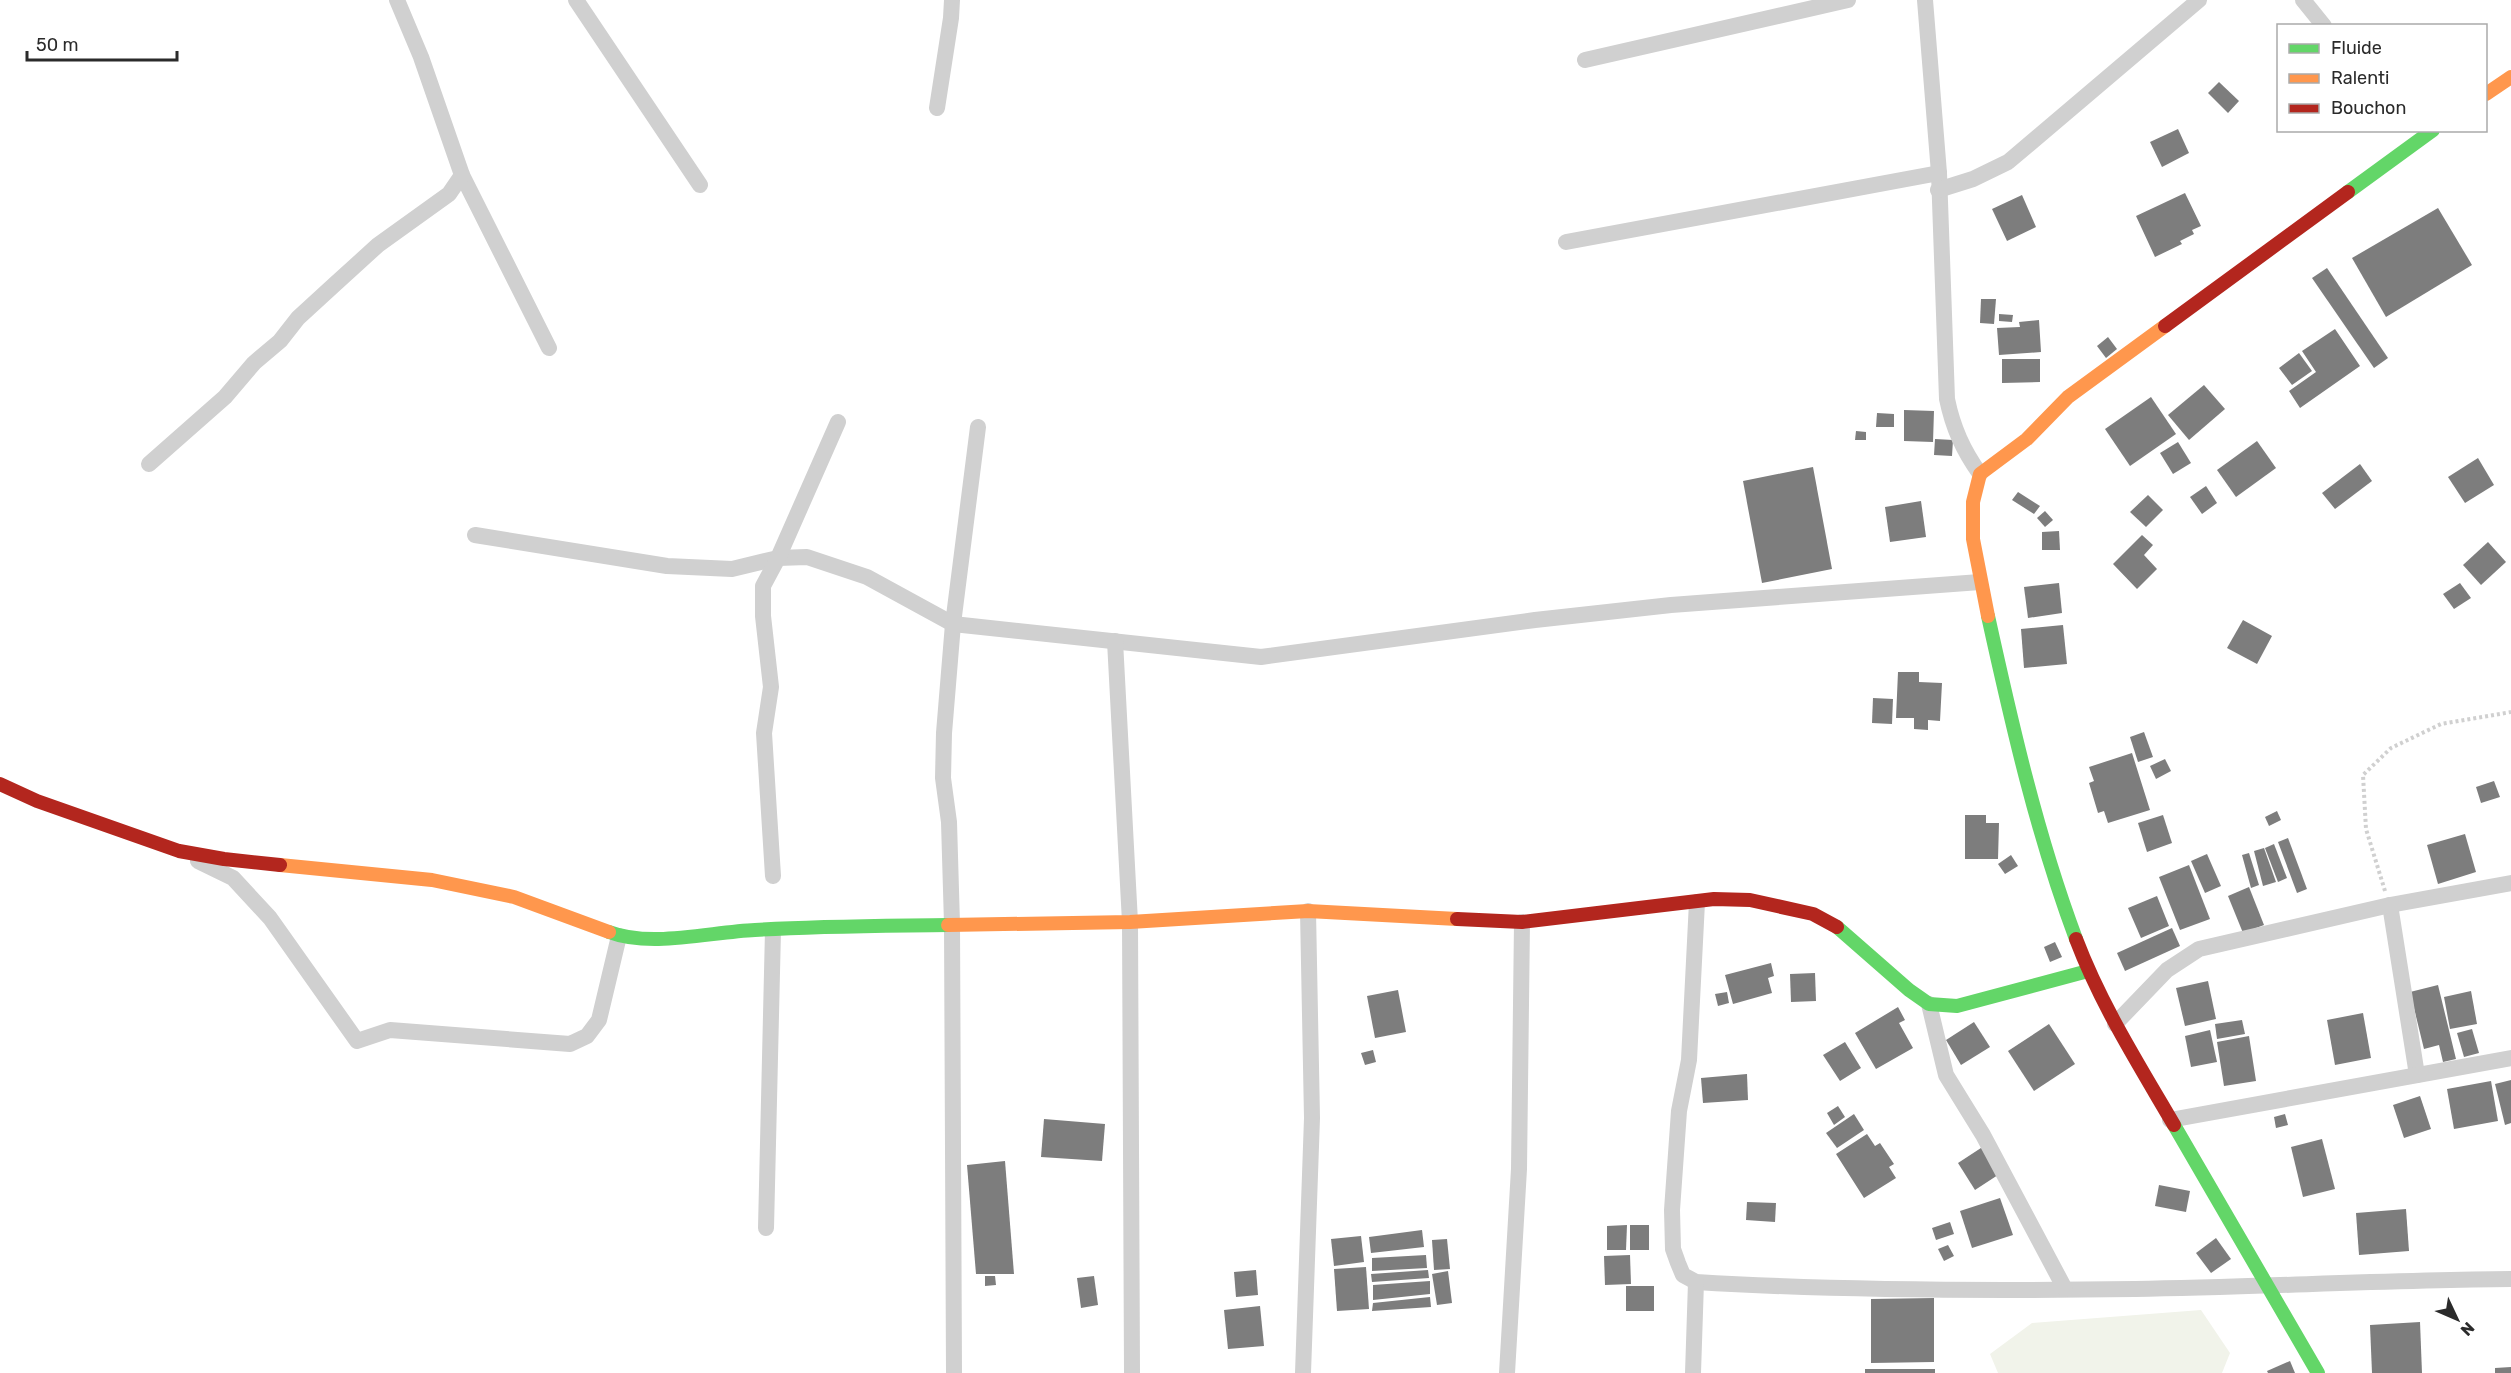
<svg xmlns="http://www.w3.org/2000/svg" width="2511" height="1373" font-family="Rubik,sans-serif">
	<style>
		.green { fill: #f1f3ea }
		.building { fill: #7d7d7d }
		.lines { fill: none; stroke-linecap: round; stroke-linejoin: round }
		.path { stroke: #d0d0d0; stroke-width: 4; stroke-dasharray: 3 3; stroke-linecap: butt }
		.street { stroke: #d0d0d0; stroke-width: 16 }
		.fast { stroke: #63d668; stroke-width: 14 }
		.slow { stroke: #ff974d; stroke-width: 14 }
		.jam { stroke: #b3261e; stroke-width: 14 }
	</style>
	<rect width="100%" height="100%" fill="#fff"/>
	<polygon class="green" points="2201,1310 2230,1353 2222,1373 1998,1373 1990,1354 2032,1323"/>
	<g class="building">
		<polygon points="2219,82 2239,101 2228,113 2208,93"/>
		<polygon points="2178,129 2189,153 2162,167 2150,142"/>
		<polygon points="2185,193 2201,226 2192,230 2194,234 2180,241 2182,244 2155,257 2136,216"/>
		<polygon points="2022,195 2036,227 2007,241 1992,209"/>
		<polygon points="2438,208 2472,265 2386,317 2352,258"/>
		<polygon points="2327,268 2388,358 2374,368 2312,278"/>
		<polygon points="1981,299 1996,299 1994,324 1980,323"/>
		<polygon points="1999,314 2013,315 2012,322 1999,321"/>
		<polygon points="2039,320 2041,352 1999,355 1997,328 2020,327 2019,322"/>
		<polygon points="2335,329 2360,366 2300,408 2289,391 2316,372 2302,351"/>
		<polygon points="2108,337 2117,349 2106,358 2097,346"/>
		<polygon points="2299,353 2312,371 2292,385 2279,368"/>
		<polygon points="2002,359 2040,359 2040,382 2002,383"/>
		<polygon points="2204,385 2225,409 2189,440 2168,415"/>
		<polygon points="2151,397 2176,434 2130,466 2105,429"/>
		<polygon points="1904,410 1934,411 1933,442 1904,441"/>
		<polygon points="1877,413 1894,414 1894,427 1876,427"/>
		<polygon points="1856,431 1866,432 1866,440 1855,440"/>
		<polygon points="1935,439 1953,440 1952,456 1934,455"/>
		<polygon points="2257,441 2276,468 2236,497 2217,470"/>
		<polygon points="2178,442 2191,463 2173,474 2160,453"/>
		<polygon points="2478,458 2494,485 2465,503 2448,477"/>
		<polygon points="2360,464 2372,481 2335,509 2322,493"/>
		<polygon points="1813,467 1832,569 1762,583 1743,481"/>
		<polygon points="2206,486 2217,503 2202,514 2190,497"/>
		<polygon points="2018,492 2040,506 2034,514 2012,500"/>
		<polygon points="2148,495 2163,510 2146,527 2130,512"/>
		<polygon points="1921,501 1926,537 1890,542 1885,507"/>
		<polygon points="2045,511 2053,520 2045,527 2037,518"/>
		<polygon points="2059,531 2060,550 2042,550 2042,532"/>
		<polygon points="2142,535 2153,545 2144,555 2157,569 2137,589 2113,564"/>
		<polygon points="2488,542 2506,562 2481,585 2463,565"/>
		<polygon points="2059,583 2062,613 2028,618 2024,587"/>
		<polygon points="2460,583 2471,598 2454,609 2443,594"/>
		<polygon points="2243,620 2272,636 2257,664 2227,648"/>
		<polygon points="2063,625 2067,664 2024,668 2021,629"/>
		<polygon points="1898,672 1919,672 1919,682 1942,683 1940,721 1928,720 1928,730 1914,729 1914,718 1896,718"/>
		<polygon points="1873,698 1893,699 1892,724 1872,723"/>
		<polygon points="2144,732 2153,757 2138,762 2130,737"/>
		<polygon points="2132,753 2150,810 2108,823 2104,811 2098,813 2089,783 2094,781 2089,767"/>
		<polygon points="2165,759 2171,771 2156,779 2150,766"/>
		<polygon points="2494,781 2500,797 2481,803 2476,787"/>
		<polygon points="2277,811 2281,820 2269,826 2265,817"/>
		<polygon points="1965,815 1986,815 1986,823 1999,823 1998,859 1965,859"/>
		<polygon points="2163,815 2172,843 2147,852 2138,823"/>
		<polygon points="2465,834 2476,872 2438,884 2427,845"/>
		<polygon points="2288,838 2307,889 2297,893 2278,842"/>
		<polygon points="2274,844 2287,878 2278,882 2265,848"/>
		<polygon points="2264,848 2276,882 2263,886 2254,851"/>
		<polygon points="2249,853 2259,885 2251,888 2242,855"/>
		<polygon points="2207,854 2221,886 2205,893 2191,861"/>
		<polygon points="2011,855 2018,866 2005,874 1998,864"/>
		<polygon points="2189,865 2210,919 2180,930 2159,877"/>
		<polygon points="2249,887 2264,925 2243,933 2228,896"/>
		<polygon points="2157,896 2169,926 2141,938 2128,908"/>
		<polygon points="2172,928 2180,946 2125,971 2117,953"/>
		<polygon points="2055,942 2062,957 2050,962 2044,947"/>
		<polygon points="1771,963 1774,976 1768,978 1772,993 1733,1004 1725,975"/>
		<polygon points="1815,973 1816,1001 1791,1002 1790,974"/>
		<polygon points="2208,981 2216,1019 2185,1026 2176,988"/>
		<polygon points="2438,985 2456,1059 2443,1062 2439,1045 2424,1049 2410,992"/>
		<polygon points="1398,990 1406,1032 1375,1038 1367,996"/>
		<polygon points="2471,991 2477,1024 2450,1029 2444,997"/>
		<polygon points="1727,992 1729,1003 1718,1006 1715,994"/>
		<polygon points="1898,1007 1905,1020 1899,1023 1913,1048 1876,1069 1855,1033"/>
		<polygon points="2363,1013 2371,1058 2335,1065 2327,1020"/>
		<polygon points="2242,1020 2245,1034 2217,1039 2215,1024"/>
		<polygon points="1974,1022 1990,1047 1961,1065 1946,1040"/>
		<polygon points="2049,1024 2075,1064 2034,1091 2008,1051"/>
		<polygon points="2472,1029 2479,1053 2464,1057 2457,1033"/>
		<polygon points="2210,1030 2217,1062 2191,1067 2185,1036"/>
		<polygon points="2249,1036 2256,1081 2224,1086 2217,1042"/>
		<polygon points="1845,1042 1861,1068 1840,1081 1823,1055"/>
		<polygon points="1373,1050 1376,1062 1365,1065 1361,1053"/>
		<polygon points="1747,1074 1748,1100 1703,1103 1701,1078"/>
		<polygon points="2511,1080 2511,1123 2505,1125 2495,1084"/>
		<polygon points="2491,1081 2498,1121 2454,1129 2447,1089"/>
		<polygon points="2420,1096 2431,1129 2404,1138 2393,1105"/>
		<polygon points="1838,1106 1845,1117 1834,1125 1827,1113"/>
		<polygon points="1854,1114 1864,1130 1837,1148 1826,1133"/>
		<polygon points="2285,1114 2288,1125 2276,1128 2274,1117"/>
		<polygon points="1044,1119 1105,1124 1102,1161 1041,1157"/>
		<polygon points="1867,1134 1875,1146 1880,1143 1894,1164 1889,1167 1896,1178 1864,1198 1836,1154"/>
		<polygon points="2322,1139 2335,1189 2303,1197 2291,1147"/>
		<polygon points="1984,1146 2001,1173 1975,1190 1958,1163"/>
		<polygon points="1005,1161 1014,1274 976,1274 967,1165"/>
		<polygon points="2159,1185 2190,1191 2186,1212 2155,1206"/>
		<polygon points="2000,1198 2013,1235 1972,1248 1960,1211"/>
		<polygon points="1747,1202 1776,1203 1775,1222 1746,1220"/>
		<polygon points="2406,1209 2409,1251 2359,1255 2356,1213"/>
		<polygon points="1950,1222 1954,1234 1936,1240 1932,1228"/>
		<polygon points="1627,1225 1626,1250 1607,1250 1607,1226"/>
		<rect x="1630" y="1225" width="19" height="25"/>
		<polygon points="1422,1230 1424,1247 1371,1253 1369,1237"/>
		<polygon points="1361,1236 1364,1262 1334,1266 1331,1239"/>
		<polygon points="2216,1238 2231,1259 2211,1273 2196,1253"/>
		<polygon points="1447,1239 1450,1269 1434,1270 1432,1240"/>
		<polygon points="1948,1245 1954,1256 1944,1261 1938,1249"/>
		<polygon points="1426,1255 1427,1268 1372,1271 1372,1258"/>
		<polygon points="1630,1255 1631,1284 1605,1285 1604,1256"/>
		<polygon points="1366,1267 1369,1309 1337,1311 1334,1269"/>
		<polygon points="1256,1270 1258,1295 1236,1297 1234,1272"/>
		<polygon points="1428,1270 1429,1278 1372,1282 1371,1274"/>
		<polygon points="1448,1271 1452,1303 1437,1305 1432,1274"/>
		<polygon points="985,1276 995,1276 996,1285 985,1286"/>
		<polygon points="1094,1276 1098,1305 1081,1308 1077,1278"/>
		<polygon points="1430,1281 1430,1294 1373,1300 1373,1285"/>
		<rect x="1626" y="1286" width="28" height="25"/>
		<polygon points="1430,1297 1431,1307 1372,1311 1373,1303"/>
		<polygon points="1934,1298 1934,1362 1871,1363 1871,1299"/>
		<polygon points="1260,1306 1264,1346 1228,1349 1224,1310"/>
		<polygon points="2420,1322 2422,1373 2372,1373 2370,1325"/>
		<polygon points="2290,1361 2295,1373 2268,1373 2267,1371"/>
		<polygon points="2511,1367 2511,1373 2495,1373 2495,1368"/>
		<rect x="1865" y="1369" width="70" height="4"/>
	</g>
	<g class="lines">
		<polyline class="path" points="2385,891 2366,829 2363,775 2391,748 2441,724 2511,712"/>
		<g class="street">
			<polyline points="397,0 421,57 462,175 549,348"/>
			<polyline points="576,0 700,185"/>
			<path d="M1925,0l14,173 8,226c6,29 16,51 33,75"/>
			<polyline points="2303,0 2324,26"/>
			<polyline points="1585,60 1848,0"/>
			<polyline points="937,108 951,18 952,0"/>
			<polyline points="1938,190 1973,179 2008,162 2199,0"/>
			<polyline points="1566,242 1939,173"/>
			<polyline points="149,464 225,397 254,363 280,341 298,318 334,285 378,245 449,194 462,175"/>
			<polyline points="475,535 667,566 732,569 778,558 807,557 867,577 953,624 1261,657 1535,620 1671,605 1980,582"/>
			<polyline points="1115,641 1130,922 1132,1373"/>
			<polyline points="198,861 233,878 270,918 357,1041 390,1030 570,1044 587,1036 599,1020 619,936"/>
			<polyline points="773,876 764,733 771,687 763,616 763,586 778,558 838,422"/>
			<path d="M1697,902l-8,158 -10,51 -7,99 1,39 5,14 5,12 13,7c146,9 293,9 439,7 126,-2 251,-9 376,-10"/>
			<polyline points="2390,905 2417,1075"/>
			<polyline points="1929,1004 1946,1075 1983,1135 2065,1289"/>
			<polyline points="2115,1024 2167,970 2199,949 2390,905 2511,883"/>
			<polyline points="2170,1120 2511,1058"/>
			<polyline points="766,1228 773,930"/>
			<polyline points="954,1373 952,924 949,822 943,778 944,733 953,624 978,427"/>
			<polyline points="1303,1373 1312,1118 1308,911"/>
			<polyline points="1507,1373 1519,1169 1522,922"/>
			<polyline points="1693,1373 1696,1282"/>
		</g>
		<g class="fast">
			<polyline points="2348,192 2433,130"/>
			<path d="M1988,616c24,109 49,219 88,323"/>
			<polyline points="1837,927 1909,990 1929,1004 1957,1006 2088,971"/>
			<path d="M609,932c42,16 101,0 146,-2 64,-4 129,-4 193,-5"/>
			<polyline points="2174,1125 2318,1373"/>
		</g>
		<g class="slow">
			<polyline points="2486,94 2511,77"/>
			<polyline points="1988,616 1973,539 1973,502 1980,474 2027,439 2068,397 2165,326"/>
			<polyline points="280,865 432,880 514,897 609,932"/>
			<polyline points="948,925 1130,922 1308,911 1457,919"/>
		</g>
		<g class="jam">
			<polyline points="2165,326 2348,192"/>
			<polyline points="0,784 37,801 179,851 224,859 280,865"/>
			<polyline points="1457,919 1522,922 1714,899 1750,900 1813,914 1837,927"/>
			<path d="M2076,939c25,66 63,126 98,186"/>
		</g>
	</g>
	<rect x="2277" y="24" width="210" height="108" fill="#ffffff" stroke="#aaaaaa" stroke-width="1.5"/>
	<rect x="2289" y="44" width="30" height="9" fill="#63d668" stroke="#aaaaaa" stroke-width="1.5"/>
	<text x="2331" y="54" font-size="18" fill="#2b2b2b">Fluide</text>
	<rect x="2289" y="74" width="30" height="9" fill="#ff974d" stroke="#aaaaaa" stroke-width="1.5"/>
	<text x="2331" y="84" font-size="18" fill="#2b2b2b">Ralenti</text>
	<rect x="2289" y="104" width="30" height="9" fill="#b3261e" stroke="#aaaaaa" stroke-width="1.5"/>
	<text x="2331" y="114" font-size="18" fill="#2b2b2b">Bouchon</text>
	<g transform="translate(2457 1319) rotate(134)" stroke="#ffffff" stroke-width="4.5" paint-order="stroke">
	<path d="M0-4.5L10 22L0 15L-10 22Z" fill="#2b2b2b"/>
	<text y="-9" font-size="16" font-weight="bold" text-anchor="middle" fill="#2b2b2b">N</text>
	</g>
	<path d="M27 51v9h150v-9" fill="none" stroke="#2b2b2b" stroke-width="3"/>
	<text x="36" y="51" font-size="18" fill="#2b2b2b" stroke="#ffffff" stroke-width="4.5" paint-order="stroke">50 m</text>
</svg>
